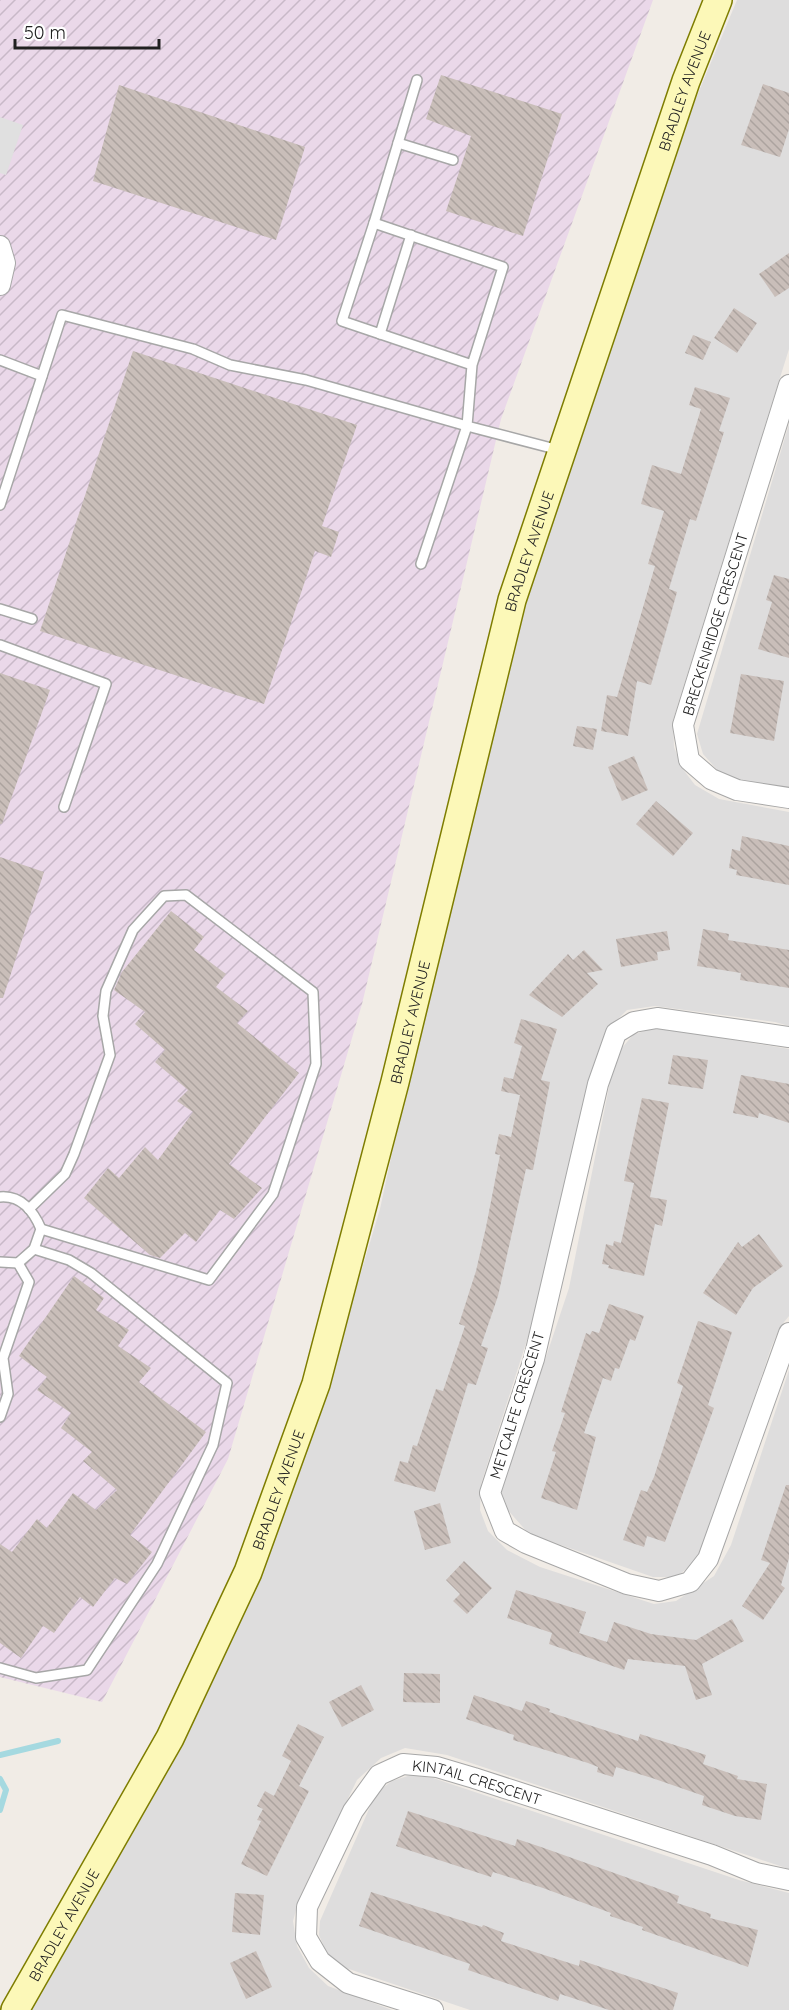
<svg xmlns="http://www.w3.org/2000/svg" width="789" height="2010" font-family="Quicksand,sans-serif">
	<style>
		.residential { fill: #dedddd }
		.industrial { fill: url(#industrial-furrows) }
		.parking { fill: #e0e0e0 }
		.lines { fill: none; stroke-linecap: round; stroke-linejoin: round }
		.stream { stroke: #a5d9e0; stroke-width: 6 }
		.building { fill: url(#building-back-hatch) }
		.lane-casing { stroke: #a7a7a7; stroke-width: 12 }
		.street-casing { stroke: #a7a7a7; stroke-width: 22 }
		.secondary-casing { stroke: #7e7d00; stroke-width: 30 }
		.lane { stroke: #fff; stroke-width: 9 }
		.street { stroke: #fff; stroke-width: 20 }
		.secondary { stroke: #fcf8b8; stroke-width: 27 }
		.labels { text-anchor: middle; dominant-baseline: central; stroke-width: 6; stroke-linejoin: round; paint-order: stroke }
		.street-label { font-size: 15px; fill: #202020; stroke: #fff }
	</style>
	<defs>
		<pattern id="industrial-furrows" width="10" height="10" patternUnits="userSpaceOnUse" patternTransform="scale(1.5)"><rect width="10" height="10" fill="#ead8e9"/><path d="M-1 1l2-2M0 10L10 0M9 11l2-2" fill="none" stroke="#c8b9c8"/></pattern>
		<pattern id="building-back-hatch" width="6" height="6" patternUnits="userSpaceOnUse" patternTransform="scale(1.5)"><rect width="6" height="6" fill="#c9beb9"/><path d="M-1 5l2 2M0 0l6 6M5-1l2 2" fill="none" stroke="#aca39f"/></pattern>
	</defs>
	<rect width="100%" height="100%" fill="#f1ece6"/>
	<g class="residential">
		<polygon points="737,0 789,0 789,349 673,720 674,747 682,768 695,785 719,799 789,812 789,1026 775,1022 655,1006 627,1010 610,1027 599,1051 550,1268 481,1484 480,1510 488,1531 507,1550 540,1567 654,1604 676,1601 714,1576 731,1545 789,1370 789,1869 447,1755 405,1748 381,1758 357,1780 300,1896 293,1921 297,1946 309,1968 328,1986 392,2010 28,2010 136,1827 217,1667 315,1426 380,1209 424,1006 505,675 542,549 672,156"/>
		<polygon points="789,424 789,789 739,781 720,773 703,754 697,734"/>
		<polygon points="655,1027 789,1049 789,1316 780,1327 771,1348 701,1558 676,1577 653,1577 529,1534 506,1508 501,1492 569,1288 611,1077 621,1049 633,1035"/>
		<polygon points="411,1775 433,1778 739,1880 789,1893 789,2010 470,2010 343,1967 327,1954 319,1935 320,1921 376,1793 392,1781"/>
	</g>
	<polygon class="industrial" points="0,0 653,0 501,419 362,1004 228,1459 102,1702 0,1677"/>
	<polygon class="parking" points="0,117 23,125 6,175 0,173"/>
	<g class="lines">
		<g class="stream">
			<polyline points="0,1755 58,1741"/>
			<polyline points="0,1779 6,1790 0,1810"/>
		</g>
	</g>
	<g class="building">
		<polygon points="441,75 562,114 523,236 446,211 471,136 426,119"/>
		<polygon points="763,84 789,93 789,129 780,157 741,145"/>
		<polygon points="119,85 305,147 276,240 93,181"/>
		<polygon points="789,253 789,288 775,297 759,274"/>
		<polygon points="734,308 757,323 737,353 714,338"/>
		<polygon points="693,335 711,342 703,360 685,353"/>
		<polygon points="133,351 357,425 322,526 339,532 331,557 315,551 264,704 40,631"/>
		<polygon points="695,387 730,398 719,431 724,432 696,521 690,519 669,589 677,592 651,685 637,681 628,736 601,731 607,695 617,697 655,566 648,564 664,511 641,504 652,465 681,474 701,409 689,405"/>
		<polygon points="774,575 789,579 789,658 758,649 772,602 766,600"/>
		<polygon points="0,673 50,690 2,824 0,824"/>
		<polygon points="741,674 784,681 774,741 730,733"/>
		<polygon points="577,726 597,729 593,750 573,746"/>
		<polygon points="634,756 648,790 622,801 608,767"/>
		<polygon points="656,801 693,833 673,856 636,824"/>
		<polygon points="742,836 789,846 789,885 736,875 737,870 729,868 732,849 740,851"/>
		<polygon points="0,857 44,872 3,998 0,998"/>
		<polygon points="171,911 204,937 194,950 226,974 216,987 248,1011 237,1023 299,1073 229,1164 262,1188 234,1219 220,1210 196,1242 185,1233 160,1258 150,1255 84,1198 108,1168 119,1178 145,1147 158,1160 193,1112 177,1101 188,1090 155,1062 165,1050 135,1024 145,1012 114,990 122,972"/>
		<polygon points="703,929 729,934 728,940 789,950 789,988 740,980 741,973 697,966"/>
		<polygon points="667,931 670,950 657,952 658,960 621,967 616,939"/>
		<polygon points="584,950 603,970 587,973 598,984 562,1017 529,995 568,954 573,960"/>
		<polygon points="521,1019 557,1029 541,1080 550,1082 533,1170 526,1169 498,1296 481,1346 488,1348 476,1385 468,1383 435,1492 394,1481 400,1461 408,1463 413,1445 417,1446 436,1389 443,1391 465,1326 459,1324 476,1271 486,1227 500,1155 495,1154 499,1134 511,1137 520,1095 501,1091 504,1077 513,1079 522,1046 514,1043"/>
		<polygon points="673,1055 708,1060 703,1089 668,1084"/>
		<polygon points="741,1075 789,1084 789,1123 759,1113 758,1118 733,1113"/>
		<polygon points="642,1098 669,1103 650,1197 667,1200 662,1226 655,1224 644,1276 608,1268 609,1265 602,1264 606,1244 613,1246 614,1241 621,1243 634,1183 624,1181"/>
		<polygon points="759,1234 783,1266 753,1288 736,1315 703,1293 738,1242 742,1247"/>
		<polygon points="74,1276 104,1298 96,1310 129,1330 118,1346 151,1368 139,1382 206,1432 130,1535 152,1552 127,1584 115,1578 93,1607 80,1597 54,1633 43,1626 21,1658 0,1643 0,1544 12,1552 37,1519 47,1528 73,1493 96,1510 117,1490 83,1461 92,1452 61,1428 71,1413 37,1390 47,1377 19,1356"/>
		<polygon points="609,1304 644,1316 635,1341 630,1339 619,1369 615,1368 611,1381 603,1378 584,1433 596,1437 577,1510 541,1498 556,1452 552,1451 565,1413 561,1412 586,1333 590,1335 592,1331 599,1333"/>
		<polygon points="698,1321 732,1332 708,1405 714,1408 665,1542 647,1536 644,1547 623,1540 641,1490 647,1492 654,1477 683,1386 677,1383"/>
		<polygon points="786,1485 789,1485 789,1558 781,1585 785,1588 763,1620 742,1606 770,1563 761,1560"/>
		<polygon points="440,1503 451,1543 425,1550 414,1511"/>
		<polygon points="464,1561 492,1588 467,1614 453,1601 460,1594 446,1580"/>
		<polygon points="516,1590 586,1612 579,1633 607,1642 614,1622 651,1634 696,1640 732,1619 744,1641 702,1664 712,1695 696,1700 685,1666 628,1659 624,1670 549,1644 552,1633 507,1618"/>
		<polygon points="404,1673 440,1674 440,1703 403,1702"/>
		<polygon points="361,1685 374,1710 342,1727 329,1702"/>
		<polygon points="474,1695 522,1711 526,1701 550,1709 549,1712 638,1741 640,1734 706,1755 703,1764 738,1776 737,1779 767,1784 761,1820 735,1816 702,1805 704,1796 652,1778 616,1767 613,1777 597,1772 598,1767 588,1763 513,1740 514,1735 466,1719"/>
		<polygon points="298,1724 324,1737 299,1786 309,1791 267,1876 241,1864 261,1821 257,1820 263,1809 257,1806 265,1791 274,1796 291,1761 282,1756"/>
		<polygon points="408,1811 515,1846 517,1839 541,1847 679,1896 677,1903 711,1914 710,1918 758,1930 748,1967 642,1930 643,1927 610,1916 611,1913 543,1888 493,1872 491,1877 396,1846"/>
		<polygon points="371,1892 482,1927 483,1925 504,1933 501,1941 544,1955 579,1966 580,1960 678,1993 673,2010 609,2010 560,1994 558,2001 468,1970 470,1964 359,1926"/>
		<polygon points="235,1893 264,1895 260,1935 232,1932"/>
		<polygon points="256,1951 272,1987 246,1999 230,1963"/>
	</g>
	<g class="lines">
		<defs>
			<g id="lane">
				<polyline points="398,143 453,160"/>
				<polyline points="374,223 417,80"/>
				<polyline points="380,334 411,235"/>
				<polyline points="0,360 42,376"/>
				<polyline points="472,365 342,321 374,223 503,267 472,365 467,426 559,450"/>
				<polyline points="0,505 62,315 193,349 230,365 306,380 467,426 421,564"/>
				<polyline points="0,609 32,619"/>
				<polyline points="0,645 106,684 64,807"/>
				<path d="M0,1197c21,-2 34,15 41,32l-7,20 -16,14 -18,-1"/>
				<polyline points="29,1209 65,1174 74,1154 110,1055 103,1016 106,991 133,930 164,896 186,895 313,992 316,1064 273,1194 209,1280 41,1229"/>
				<polyline points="0,1417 8,1394 3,1358 29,1282 18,1263"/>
				<polyline points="0,1668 36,1678 87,1670 157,1564 213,1445 227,1383 91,1273 69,1260 34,1249"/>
			</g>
			<g id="street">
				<polyline points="0,246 5,263 0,285"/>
				<polyline points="789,385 683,725 689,760 711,779 737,790 789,798"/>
				<polyline points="789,1037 657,1018 634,1022 616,1033 598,1084 534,1359 490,1493 505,1531 526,1543 627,1584 659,1591 690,1582 708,1559 789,1333"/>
				<path id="s1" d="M433,2010l-85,-27 -28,-22 -14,-24 1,-30 46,-96 26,-36 24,-11 34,3 37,11 238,77 44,18 33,7"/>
			</g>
			<g id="secondary">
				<path id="s2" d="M15,2010l155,-272 78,-166 68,-188 79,-302 117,-482 174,-519 32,-81"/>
			</g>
		</defs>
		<use href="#lane" class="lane-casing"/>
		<use href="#street" class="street-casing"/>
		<use href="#secondary" class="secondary-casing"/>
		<use href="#lane" class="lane"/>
		<use href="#street" class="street"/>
		<use href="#secondary" class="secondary"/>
	</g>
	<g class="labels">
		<g class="street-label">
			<text stroke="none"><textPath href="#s2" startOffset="2042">BRADLEY AVENUE</textPath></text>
			<text stroke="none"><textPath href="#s2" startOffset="1556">BRADLEY AVENUE</textPath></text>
			<text transform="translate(715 624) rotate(-73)">BRECKENRIDGE CRESCENT</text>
			<text stroke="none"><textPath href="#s2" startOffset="1070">BRADLEY AVENUE</textPath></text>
			<text transform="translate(517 1405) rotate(-73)">METCALFE CRESCENT</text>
			<text stroke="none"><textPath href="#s2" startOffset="584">BRADLEY AVENUE</textPath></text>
			<text stroke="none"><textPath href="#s1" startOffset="436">KINTAIL CRESCENT</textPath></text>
			<text stroke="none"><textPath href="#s2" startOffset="98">BRADLEY AVENUE</textPath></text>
		</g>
	</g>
	<path d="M15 39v9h144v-9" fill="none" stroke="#202020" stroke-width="3"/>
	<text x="24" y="39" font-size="18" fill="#202020" stroke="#ffffff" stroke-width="4.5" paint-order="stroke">50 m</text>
</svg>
